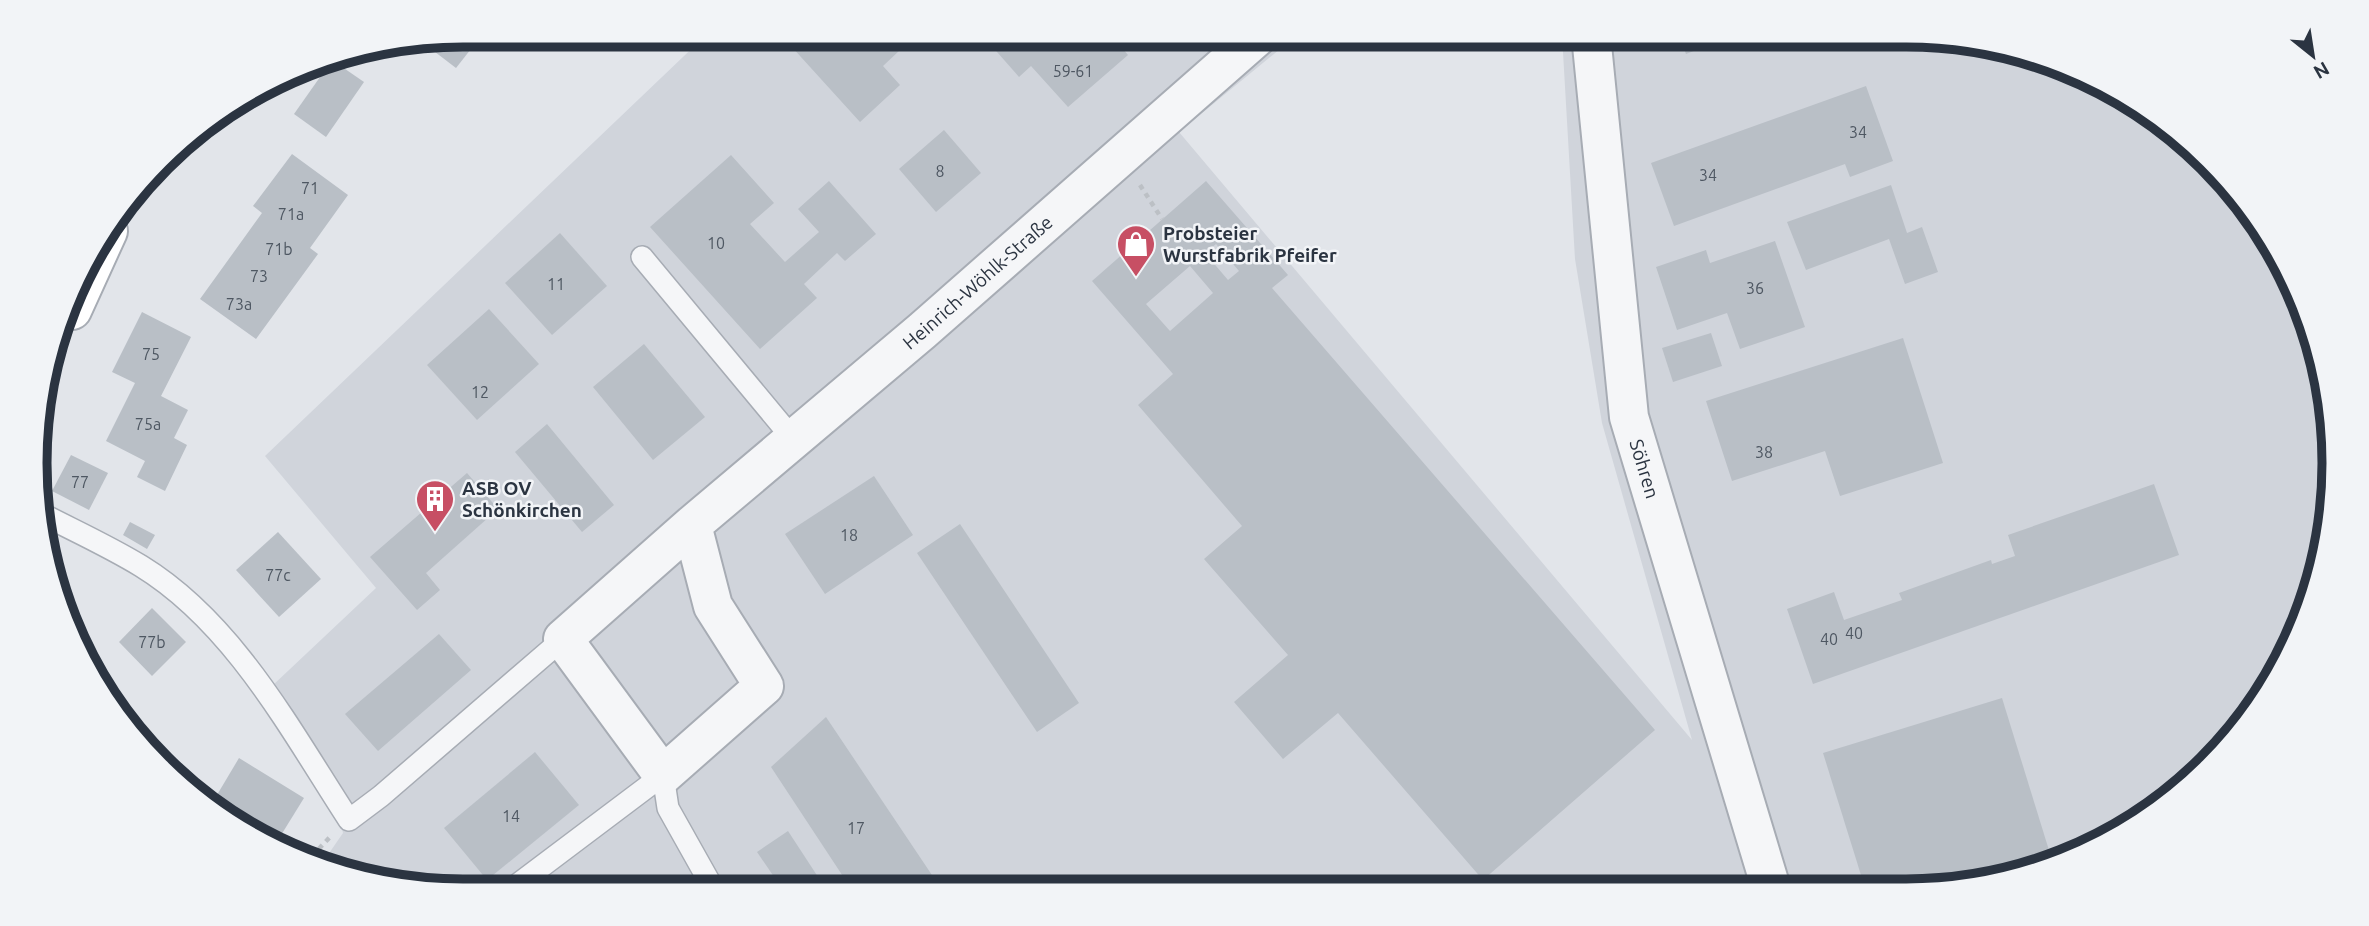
<svg xmlns="http://www.w3.org/2000/svg" width="2369" height="926" font-family="Ubuntu,sans-serif">
	<style>
		.built { fill: #d0d4db }
		.building { fill: #b9bfc6; fill-rule: evenodd }
		.lines { fill: none; stroke-linecap: round; stroke-linejoin: round }
		.lane-casing { stroke: #a7acb4; stroke-width: 24 }
		.street-casing { stroke: #a7acb4; stroke-width: 42 }
		.secondary-casing { stroke: #a7acb4; stroke-width: 42 }
		.path { stroke: #bcc0c5; stroke-width: 4.5; stroke-dasharray: 5 5; stroke-linecap: butt }
		.lane { stroke: #f5f6f8; stroke-width: 21 }
		.street { stroke: #f5f6f8; stroke-width: 38 }
		.secondary { stroke: #fff; stroke-width: 38 }
		.labels { text-anchor: middle; dominant-baseline: central; stroke-width: 5; stroke-linejoin: round; paint-order: stroke }
		.number-label { font-size: 16px; fill: #4e5762 }
		.poi-label { font-size: 19px; font-weight: bold; fill: #2b3441; stroke: #f2f4f7; text-anchor: start }
		.street-label { font-size: 19px; fill: #2b3441; stroke: #f2f4f7 }
		.rim { fill: none; stroke: #2b3441; stroke-width: 9 }
	</style>
	<rect width="100%" height="100%" fill="#e2e5ea"/>
	<polygon class="built" points="706,35 1297,35 1179,132 1692,740 1602,423 1575,259 1562,35 1906,35 2017,50 2167,124 2277,249 2330,408 2319,574 2276,677 2188,785 2095,847 1962,887 463,891 352,876 323,862 343,833 330,781 272,686 376,588 265,456"/>
	<g class="building">
		<polygon points="463,35 482,35 456,68 422,42"/>
		<polygon points="781,35 886,35 900,50 883,66 900,85 860,122"/>
		<polygon points="982,35 1111,35 1128,55 1068,107 1031,66 1019,77"/>
		<polygon points="1679,35 1735,35 1686,54"/>
		<polygon points="332,60 364,82 326,137 294,114"/>
		<polygon points="1866,86 1893,161 1850,177 1845,164 1674,226 1651,163"/>
		<polygon points="944,130 981,173 936,212 899,169"/>
		<polygon points="292,154 348,195 310,248 318,254 256,339 200,299 262,213 253,206"/>
		<polygon points="731,155 774,203 750,224 785,262 819,232 798,209 829,181 876,234 845,261 837,253 804,284 817,298 760,349 650,227"/>
		<path d="M1206,181l82,94 -16,13 383,442 -172,150 -145,-167 -55,46 -49,-57 54,-47 -84,-96 38,-33 -104,-121 35,-31 -81,-93zM1216,244l23,27 -11,9 -23,-27zM1190,266l23,27 -43,38 -24,-27z"/>
		<polygon points="1891,185 1907,233 1922,227 1938,272 1905,284 1889,239 1806,270 1787,222"/>
		<polygon points="560,233 607,286 552,335 505,283"/>
		<polygon points="1775,241 1805,327 1740,349 1727,313 1677,330 1656,267 1706,250 1710,263"/>
		<polygon points="489,309 539,364 477,420 427,365"/>
		<polygon points="142,312 191,337 161,396 188,410 174,438 187,445 165,491 137,477 145,461 106,441 135,383 112,372"/>
		<polygon points="1711,333 1722,366 1673,382 1662,348"/>
		<polygon points="1903,338 1943,463 1840,496 1825,451 1732,481 1706,401"/>
		<polygon points="644,344 705,417 653,460 593,387"/>
		<polygon points="547,424 614,505 582,532 515,452"/>
		<polygon points="71,455 108,473 89,510 52,491"/>
		<polygon points="467,473 498,509 426,573 440,590 417,610 370,557"/>
		<polygon points="874,476 913,535 825,594 785,534"/>
		<polygon points="2154,484 2179,555 1813,684 1787,609 1834,592 1844,620 1902,600 1899,593 1991,560 1992,564 2015,556 2008,535"/>
		<polygon points="130,522 155,535 147,549 123,535"/>
		<polygon points="960,524 1079,703 1037,732 917,553"/>
		<polygon points="278,532 321,579 279,617 236,570"/>
		<polygon points="152,608 186,642 152,676 119,642"/>
		<polygon points="439,634 471,670 378,751 345,714"/>
		<polygon points="2002,698 2052,860 1962,887 1865,888 1823,753"/>
		<polygon points="826,717 942,890 852,890 771,767"/>
		<polygon points="535,752 579,805 487,880 444,828"/>
		<polygon points="239,758 304,798 278,840 211,805"/>
		<polygon points="788,831 822,883 811,890 783,890 757,852"/>
	</g>
	<g class="lines">
		<defs>
			<g id="lane">
				<polyline points="642,257 794,440"/>
				<path d="M42,514c33,17 68,33 99,52 93,57 150,165 208,254l32,-24 182,-157"/>
				<polyline points="509,891 663,775 668,808 714,890"/>
			</g>
			<g id="street">
				<path id="s1" d="M1591,35l38,382 142,471"/>
				<path id="s2" d="M692,525l21,81 51,80 -101,89 -100,-136 129,-114 230,-194 337,-296"/>
			</g>
			<polyline id="secondary" points="72,310 108,231"/>
		</defs>
		<use href="#lane" class="lane-casing"/>
		<use href="#street" class="street-casing"/>
		<use href="#secondary" class="secondary-casing"/>
		<g class="path">
			<polyline points="1140,185 1162,219"/>
			<polyline points="312,856 330,837"/>
		</g>
		<use href="#lane" class="lane"/>
		<use href="#street" class="street"/>
		<use href="#secondary" class="secondary"/>
	</g>
	<defs>
		<symbol id="shop-pin" viewBox="-11 -11 22 30"><path d="M0 17L-7.5 6A9.5 9.5 0 1 1 7.5 6Z" fill="#c74f64" stroke="#f2f4f7"/><path d="M-5-2.5h2.3a2.7 3.5 0 0 1 5.4 0H5L5.5 6h-11ZM-1.5-2.5h3a1.5 2.3 0 0 0-3 0Z" fill="#fff"/></symbol>
		<symbol id="building-pin" viewBox="-11 -11 22 30"><path d="M0 17L-7.5 6A9.5 9.5 0 1 1 7.5 6Z" fill="#c74f64" stroke="#f2f4f7"/><path d="M-4-6H4V6H1V3H-1V6H-4ZM-2.5-4.3h1.7v1.8h-1.7ZM.8-4.3h1.7v1.8H.8ZM-2.5-1h1.7V.8h-1.7ZM.8-1h1.7V.8H.8Z" fill="#fff"/></symbol>
	</defs>
	<g fill-rule="evenodd">
		<use href="#shop-pin" x="1114" y="222" width="44" height="60"/>
		<use href="#building-pin" x="413" y="477" width="44" height="60"/>
	</g>
	<g class="labels">
		<g class="number-label">
			<text x="1073" y="71">59-61</text>
			<text x="1858" y="132">34</text>
			<text x="940" y="171">8</text>
			<text x="1708" y="175">34</text>
			<text x="310" y="188">71</text>
			<text x="291" y="214">71a</text>
			<text x="716" y="243">10</text>
			<text x="279" y="249">71b</text>
			<text x="259" y="276">73</text>
			<text x="556" y="284">11</text>
			<text x="1755" y="288">36</text>
			<text x="239" y="304">73a</text>
			<text x="151" y="354">75</text>
			<text x="480" y="392">12</text>
			<text x="148" y="424">75a</text>
			<text x="1764" y="452">38</text>
			<text x="80" y="482">77</text>
			<text x="849" y="535">18</text>
			<text x="278" y="575">77c</text>
			<text x="1854" y="633">40</text>
			<text x="1829" y="639">40</text>
			<text x="152" y="642">77b</text>
			<text x="511" y="816">14</text>
			<text x="856" y="828">17</text>
		</g>
		<g class="poi-label">
			<text x="1163" y="233">Probsteier<tspan x="1163" dy="22">Wurstfabrik Pfeifer</tspan></text>
			<text x="462" y="488">ASB OV<tspan x="462" dy="22">Schönkirchen</tspan></text>
		</g>
		<g class="street-label">
			<text stroke="none"><textPath href="#s2" startOffset="1029">Heinrich-Wöhlk-Straße</textPath></text>
			<text stroke="none"><textPath href="#s1" startOffset="438">Söhren</textPath></text>
		</g>
	</g>
	<path d="M0 0H2369V926H0ZM463 47H1906A416 416 0 0 1 2322 463V463A416 416 0 0 1 1906 879H463A416 416 0 0 1 47 463V463A416 416 0 0 1 463 47Z" fill="#f2f4f7" fill-rule="evenodd"/>
	<path class="rim" d="M463 47H1906A416 416 0 0 1 2322 463V463A416 416 0 0 1 1906 879H463A416 416 0 0 1 47 463V463A416 416 0 0 1 463 47Z"/>
	<g transform="translate(2313 56) rotate(150)" stroke="#f2f4f7" stroke-width="5" paint-order="stroke">
	<path d="M0-5L12 26L0 18L-12 26Z" fill="#2b3441"/>
	<text y="-10" font-size="19" font-weight="bold" text-anchor="middle" fill="#2b3441">N</text>
	</g>
</svg>
